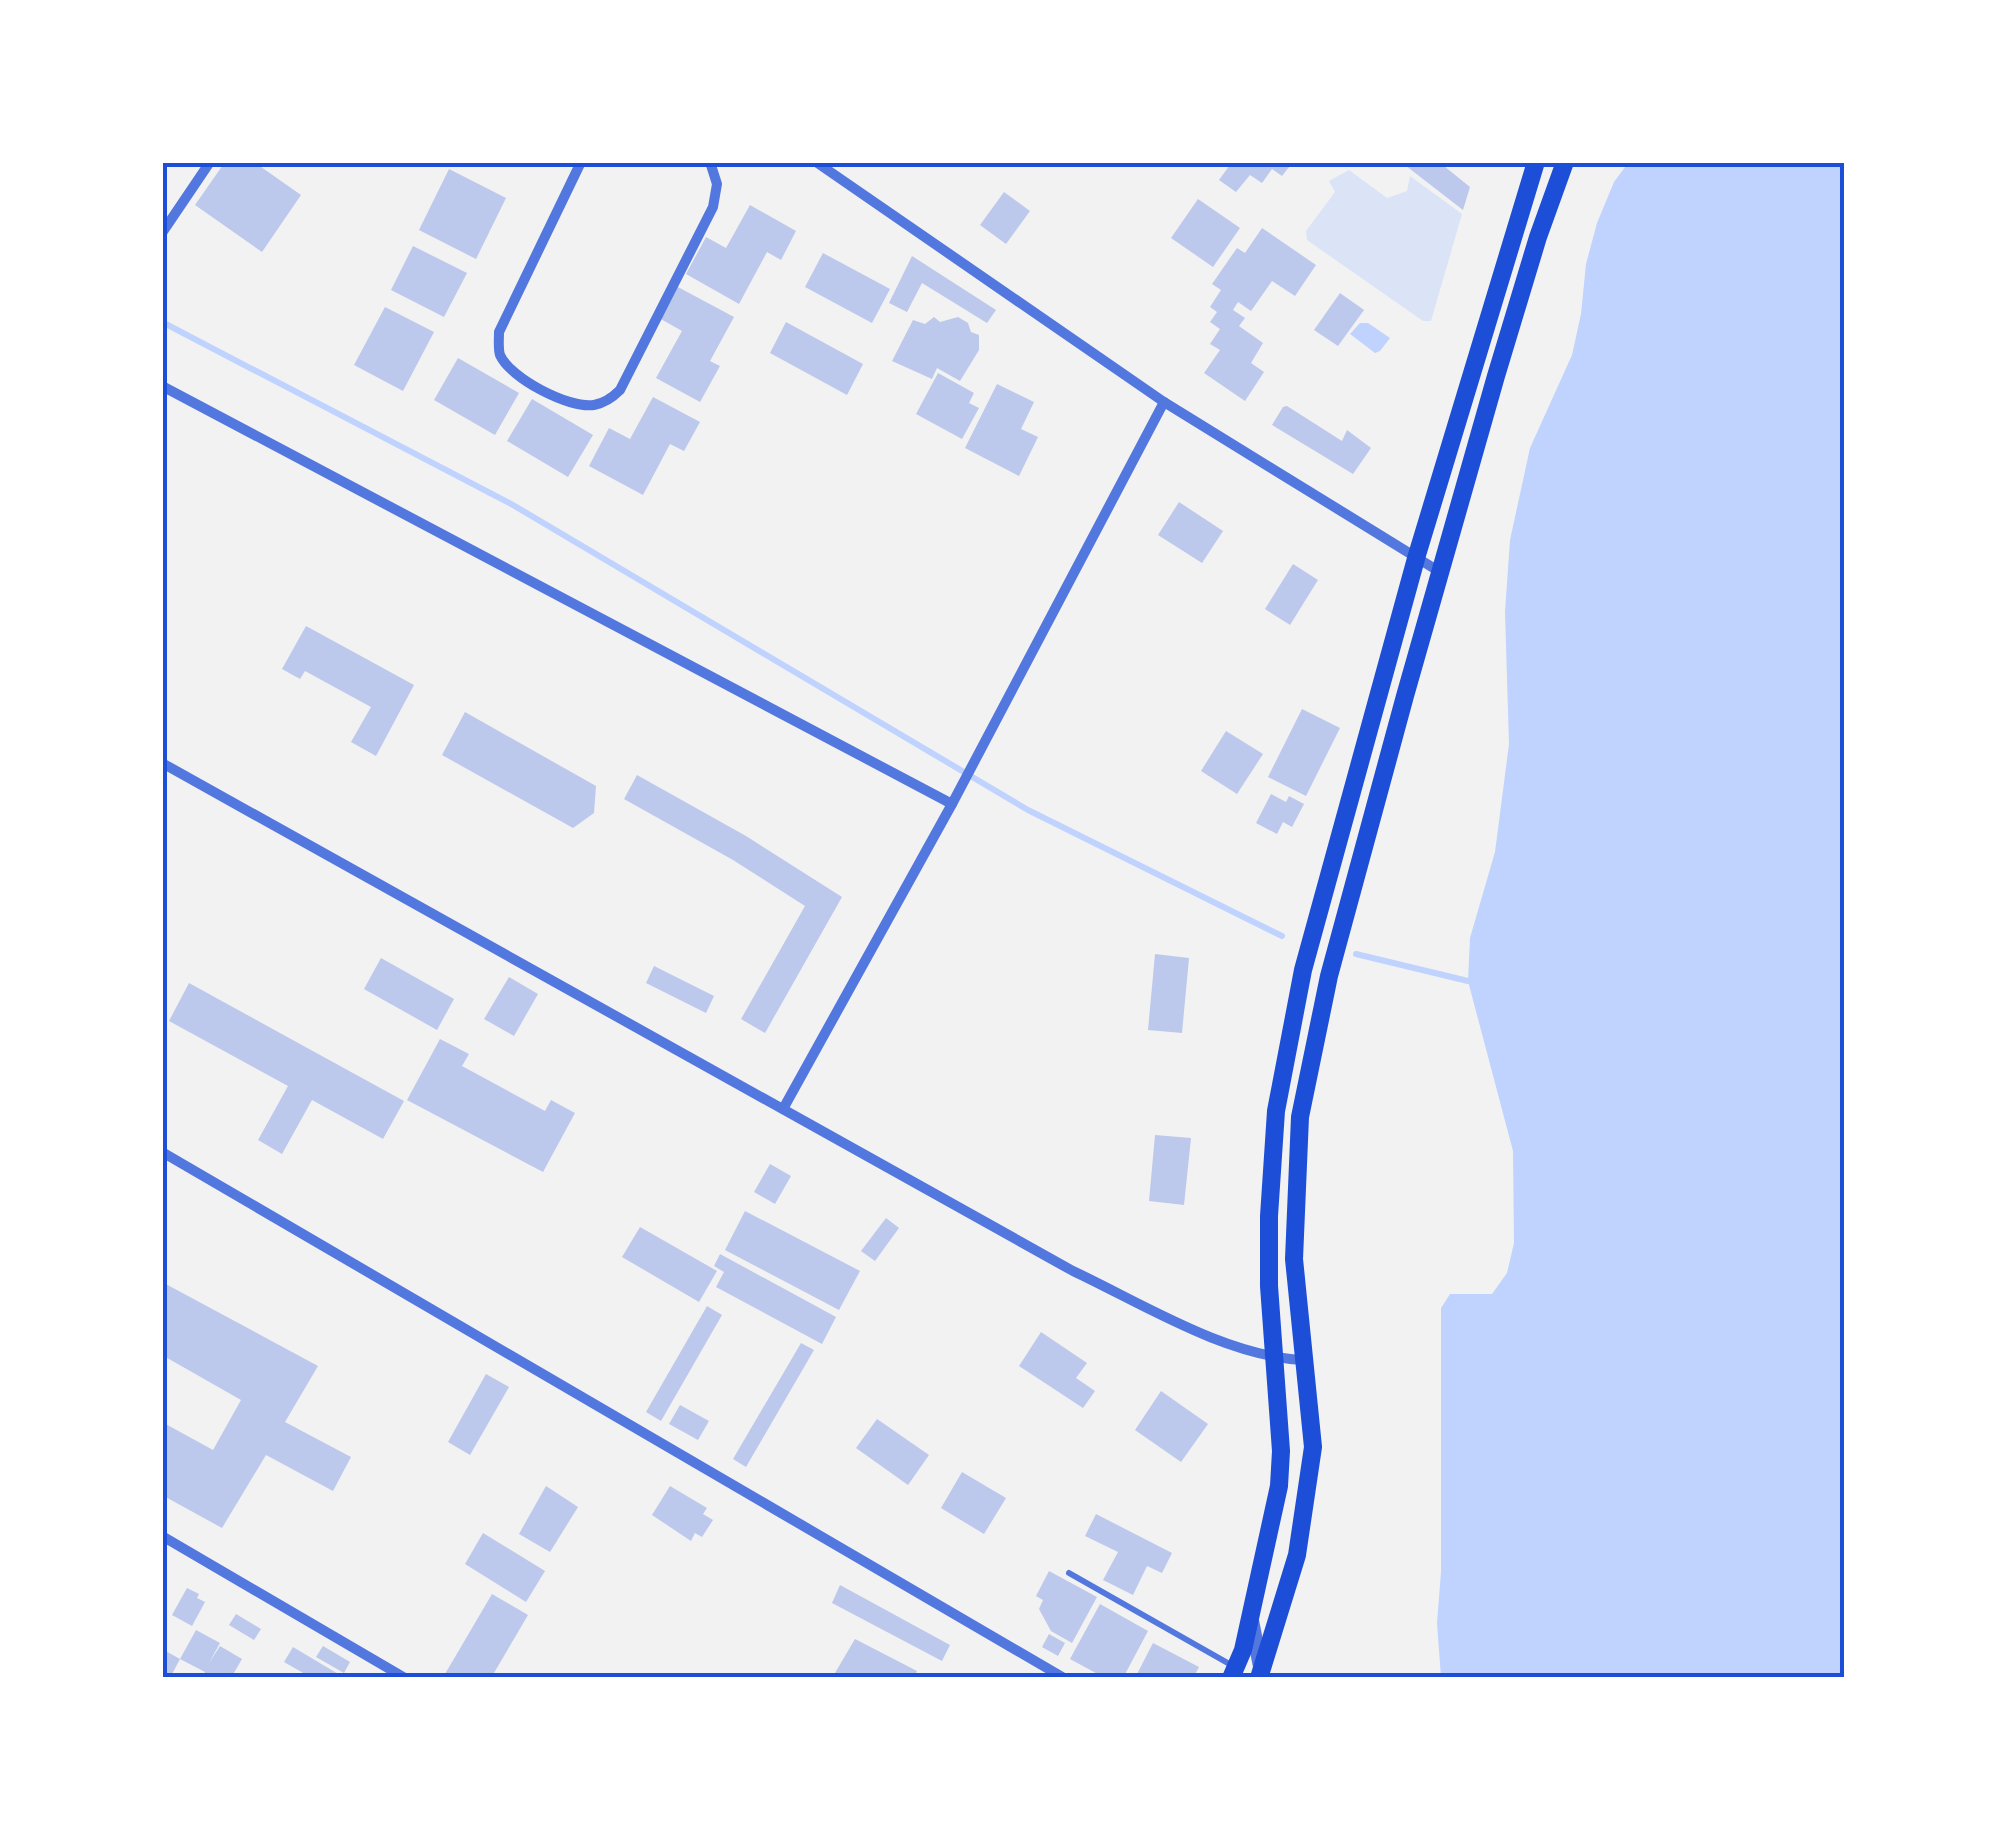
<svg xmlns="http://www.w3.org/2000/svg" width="2007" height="1840" font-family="'Work Sans',sans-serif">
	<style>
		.green { fill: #dbe4f7 }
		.water { fill: #bfd3fe }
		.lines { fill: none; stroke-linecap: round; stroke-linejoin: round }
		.stream { stroke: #bfd3fe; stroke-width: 6 }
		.building { fill: #bdc9ec }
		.service { stroke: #5277de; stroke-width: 6 }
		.minor { stroke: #5277de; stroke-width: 10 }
		.tertiary { stroke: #5277de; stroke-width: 15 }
		.secondary { stroke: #1d4ed8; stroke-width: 18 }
		.neatline { fill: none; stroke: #1d4ed8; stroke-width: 4 }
	</style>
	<rect width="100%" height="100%" fill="#f2f2f2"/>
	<polygon class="green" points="1349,170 1387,198 1407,191 1410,176 1462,214 1431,321 1423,321 1307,240 1306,231 1335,192 1329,181"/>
	<g class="water">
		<polygon points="1628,163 1844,163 1844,1677 1441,1677 1437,1623 1441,1572 1441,1308 1450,1294 1492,1294 1507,1273 1514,1243 1513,1151 1468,981 1470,938 1495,852 1509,744 1505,612 1510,540 1530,448 1572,355 1581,314 1586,264 1597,223 1614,182"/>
		<polygon points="1360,323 1368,323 1390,338 1380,351 1375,353 1350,334"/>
	</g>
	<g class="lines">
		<g class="stream">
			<polyline points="162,322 513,505 1028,810 1282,936"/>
			<polyline points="1356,954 1468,981"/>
		</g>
	</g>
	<g class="building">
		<polygon points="225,162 254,162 301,195 262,252 195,205"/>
		<polygon points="1232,162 1293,162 1282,176 1272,169 1262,183 1250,175 1236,192 1219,180"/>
		<polygon points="1401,162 1439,162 1470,187 1463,210"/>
		<polygon points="449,169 506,198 476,259 419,230"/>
		<polygon points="1004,192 1030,211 1006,244 980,225"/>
		<polygon points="1198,199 1240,228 1213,267 1171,238"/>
		<polygon points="750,205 796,231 781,260 767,252 739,304 686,274 706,237 726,248"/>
		<polygon points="1262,228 1316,265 1295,296 1272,281 1251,311 1238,302 1233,310 1245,318 1239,326 1263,343 1251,363 1264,372 1245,401 1204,373 1220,350 1210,344 1220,329 1210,322 1217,312 1210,307 1221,290 1212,284 1237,248 1245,253"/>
		<polygon points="413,246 467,273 444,317 391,290"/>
		<polygon points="823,253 890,289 872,323 805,287"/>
		<polygon points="912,256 996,310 987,323 922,283 907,312 889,303"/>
		<polygon points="676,286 734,317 710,361 720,366 700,402 656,378 682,331 659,318"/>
		<polygon points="1340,293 1364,310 1338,346 1314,330"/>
		<polygon points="385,307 434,332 403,391 354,365"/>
		<polygon points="934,317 940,322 958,317 968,323 971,332 979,335 979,350 960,381 937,368 932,379 892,361 913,320 925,324"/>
		<polygon points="786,322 863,364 847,395 770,353"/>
		<polygon points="458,358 519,393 495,435 434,400"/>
		<polygon points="938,373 974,393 969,403 979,408 962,439 916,414"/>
		<polygon points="997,384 1034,402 1021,429 1038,437 1019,476 965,448"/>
		<polygon points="653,397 700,422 684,451 670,444 643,495 589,466 609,428 630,439"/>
		<polygon points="532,399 593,435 568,477 507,441"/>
		<polygon points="1287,406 1342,441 1347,430 1371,448 1353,474 1272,425 1283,407"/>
		<polygon points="1179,502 1223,531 1202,563 1158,535"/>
		<polygon points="1293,564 1318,580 1290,625 1265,609"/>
		<polygon points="306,626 414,685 376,756 351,742 371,707 305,671 300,679 282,669"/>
		<polygon points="1302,709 1340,728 1306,796 1268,777"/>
		<polygon points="465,712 596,786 594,813 573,828 442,755"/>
		<polygon points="1226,731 1263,754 1237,794 1201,771"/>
		<polygon points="637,775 746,836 842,897 765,1033 741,1019 805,906 733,860 624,799"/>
		<polygon points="1271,794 1286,802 1289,796 1304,804 1292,827 1283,822 1277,834 1256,823"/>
		<polygon points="1155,954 1189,958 1182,1033 1148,1030"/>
		<polygon points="381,958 454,999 437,1030 364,989"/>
		<polygon points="654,966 714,996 706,1013 646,983"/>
		<polygon points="509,977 538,994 514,1036 484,1019"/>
		<polygon points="189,983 404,1101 383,1139 312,1100 282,1154 258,1140 288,1086 169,1021"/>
		<polygon points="440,1039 469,1054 462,1066 545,1111 551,1100 575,1113 543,1172 407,1100"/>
		<polygon points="1155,1135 1191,1138 1184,1205 1149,1201"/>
		<polygon points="770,1164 791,1176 775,1204 754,1192"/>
		<polygon points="745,1211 860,1271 839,1310 725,1250"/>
		<polygon points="886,1218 899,1228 875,1261 861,1251"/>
		<polygon points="640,1227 717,1271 699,1302 622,1257"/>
		<polygon points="720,1254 836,1317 822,1344 716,1287 724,1272 714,1266"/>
		<polygon points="162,1282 318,1366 285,1422 351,1457 333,1491 266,1455 222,1528 162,1495 162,1422 213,1450 241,1400 162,1355"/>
		<polygon points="707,1306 722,1315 661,1421 646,1412"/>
		<polygon points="1041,1332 1087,1363 1076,1378 1095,1391 1083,1408 1019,1366"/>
		<polygon points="801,1343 814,1350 746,1467 733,1459"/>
		<polygon points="486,1374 509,1387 470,1455 448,1442"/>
		<polygon points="1161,1391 1208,1424 1181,1462 1135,1430"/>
		<polygon points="680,1405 709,1421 698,1440 669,1424"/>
		<polygon points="877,1419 929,1455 908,1485 856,1448"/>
		<polygon points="962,1472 1006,1498 984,1534 941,1508"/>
		<polygon points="546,1486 578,1507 550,1552 519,1534"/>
		<polygon points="670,1486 707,1508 703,1514 713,1520 702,1537 695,1533 691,1541 652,1515"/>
		<polygon points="1096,1514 1172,1553 1162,1573 1147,1566 1133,1595 1103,1580 1118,1552 1085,1536"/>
		<polygon points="483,1533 545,1571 526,1602 465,1564"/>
		<polygon points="1049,1571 1097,1597 1072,1643 1051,1631 1039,1609 1043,1600 1036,1596"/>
		<polygon points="840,1585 950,1645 942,1661 832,1603"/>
		<polygon points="187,1588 199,1594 197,1598 205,1602 192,1626 172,1615"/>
		<polygon points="492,1594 528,1615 491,1678 452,1678 445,1674"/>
		<polygon points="1100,1604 1148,1631 1123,1678 1105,1678 1070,1659"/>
		<polygon points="236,1614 261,1629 254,1640 229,1625"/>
		<polygon points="196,1630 220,1643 209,1663 220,1646 242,1659 231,1678 202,1678 205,1672 180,1659"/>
		<polygon points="1049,1634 1065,1643 1058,1656 1042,1647"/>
		<polygon points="855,1639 917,1671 914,1678 832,1678"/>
		<polygon points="1153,1643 1199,1667 1193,1678 1135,1678"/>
		<polygon points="323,1646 350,1662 344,1673 316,1657"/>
		<polygon points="293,1647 345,1678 312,1678 284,1662"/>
		<polygon points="162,1649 180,1659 170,1678 162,1678"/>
	</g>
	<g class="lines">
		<polyline class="service" points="1069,1573 1233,1666"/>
		<g class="minor">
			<path d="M581,162l-82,170c0,7 -1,17 1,23 10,23 69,54 94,50 11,-2 18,-7 26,-15l93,-183 4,-23 -7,-22"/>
			<polyline points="816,162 1164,402 1440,572"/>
			<polyline points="162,233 210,162"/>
			<polyline points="162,386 952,804"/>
			<path d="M162,763l911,508c70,33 152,85 230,89"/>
			<polyline points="783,1109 952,804 1164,402"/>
			<polyline points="162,1152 1064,1678"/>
			<polyline points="162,1536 405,1678"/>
		</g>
		<polyline class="tertiary" points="1251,1618 1261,1669"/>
		<g class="secondary">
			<polyline points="1231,1678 1243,1650 1279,1486 1281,1451 1269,1286 1269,1216 1276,1111 1303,970 1417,555 1536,162"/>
			<polyline points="1259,1678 1297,1555 1313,1447 1294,1259 1300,1117 1329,976 1405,696 1496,376 1538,237 1565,162"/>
		</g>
	</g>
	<rect width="2007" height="1840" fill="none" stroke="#ffffff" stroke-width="330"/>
	<rect x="165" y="165" width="1677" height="1510" class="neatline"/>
</svg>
